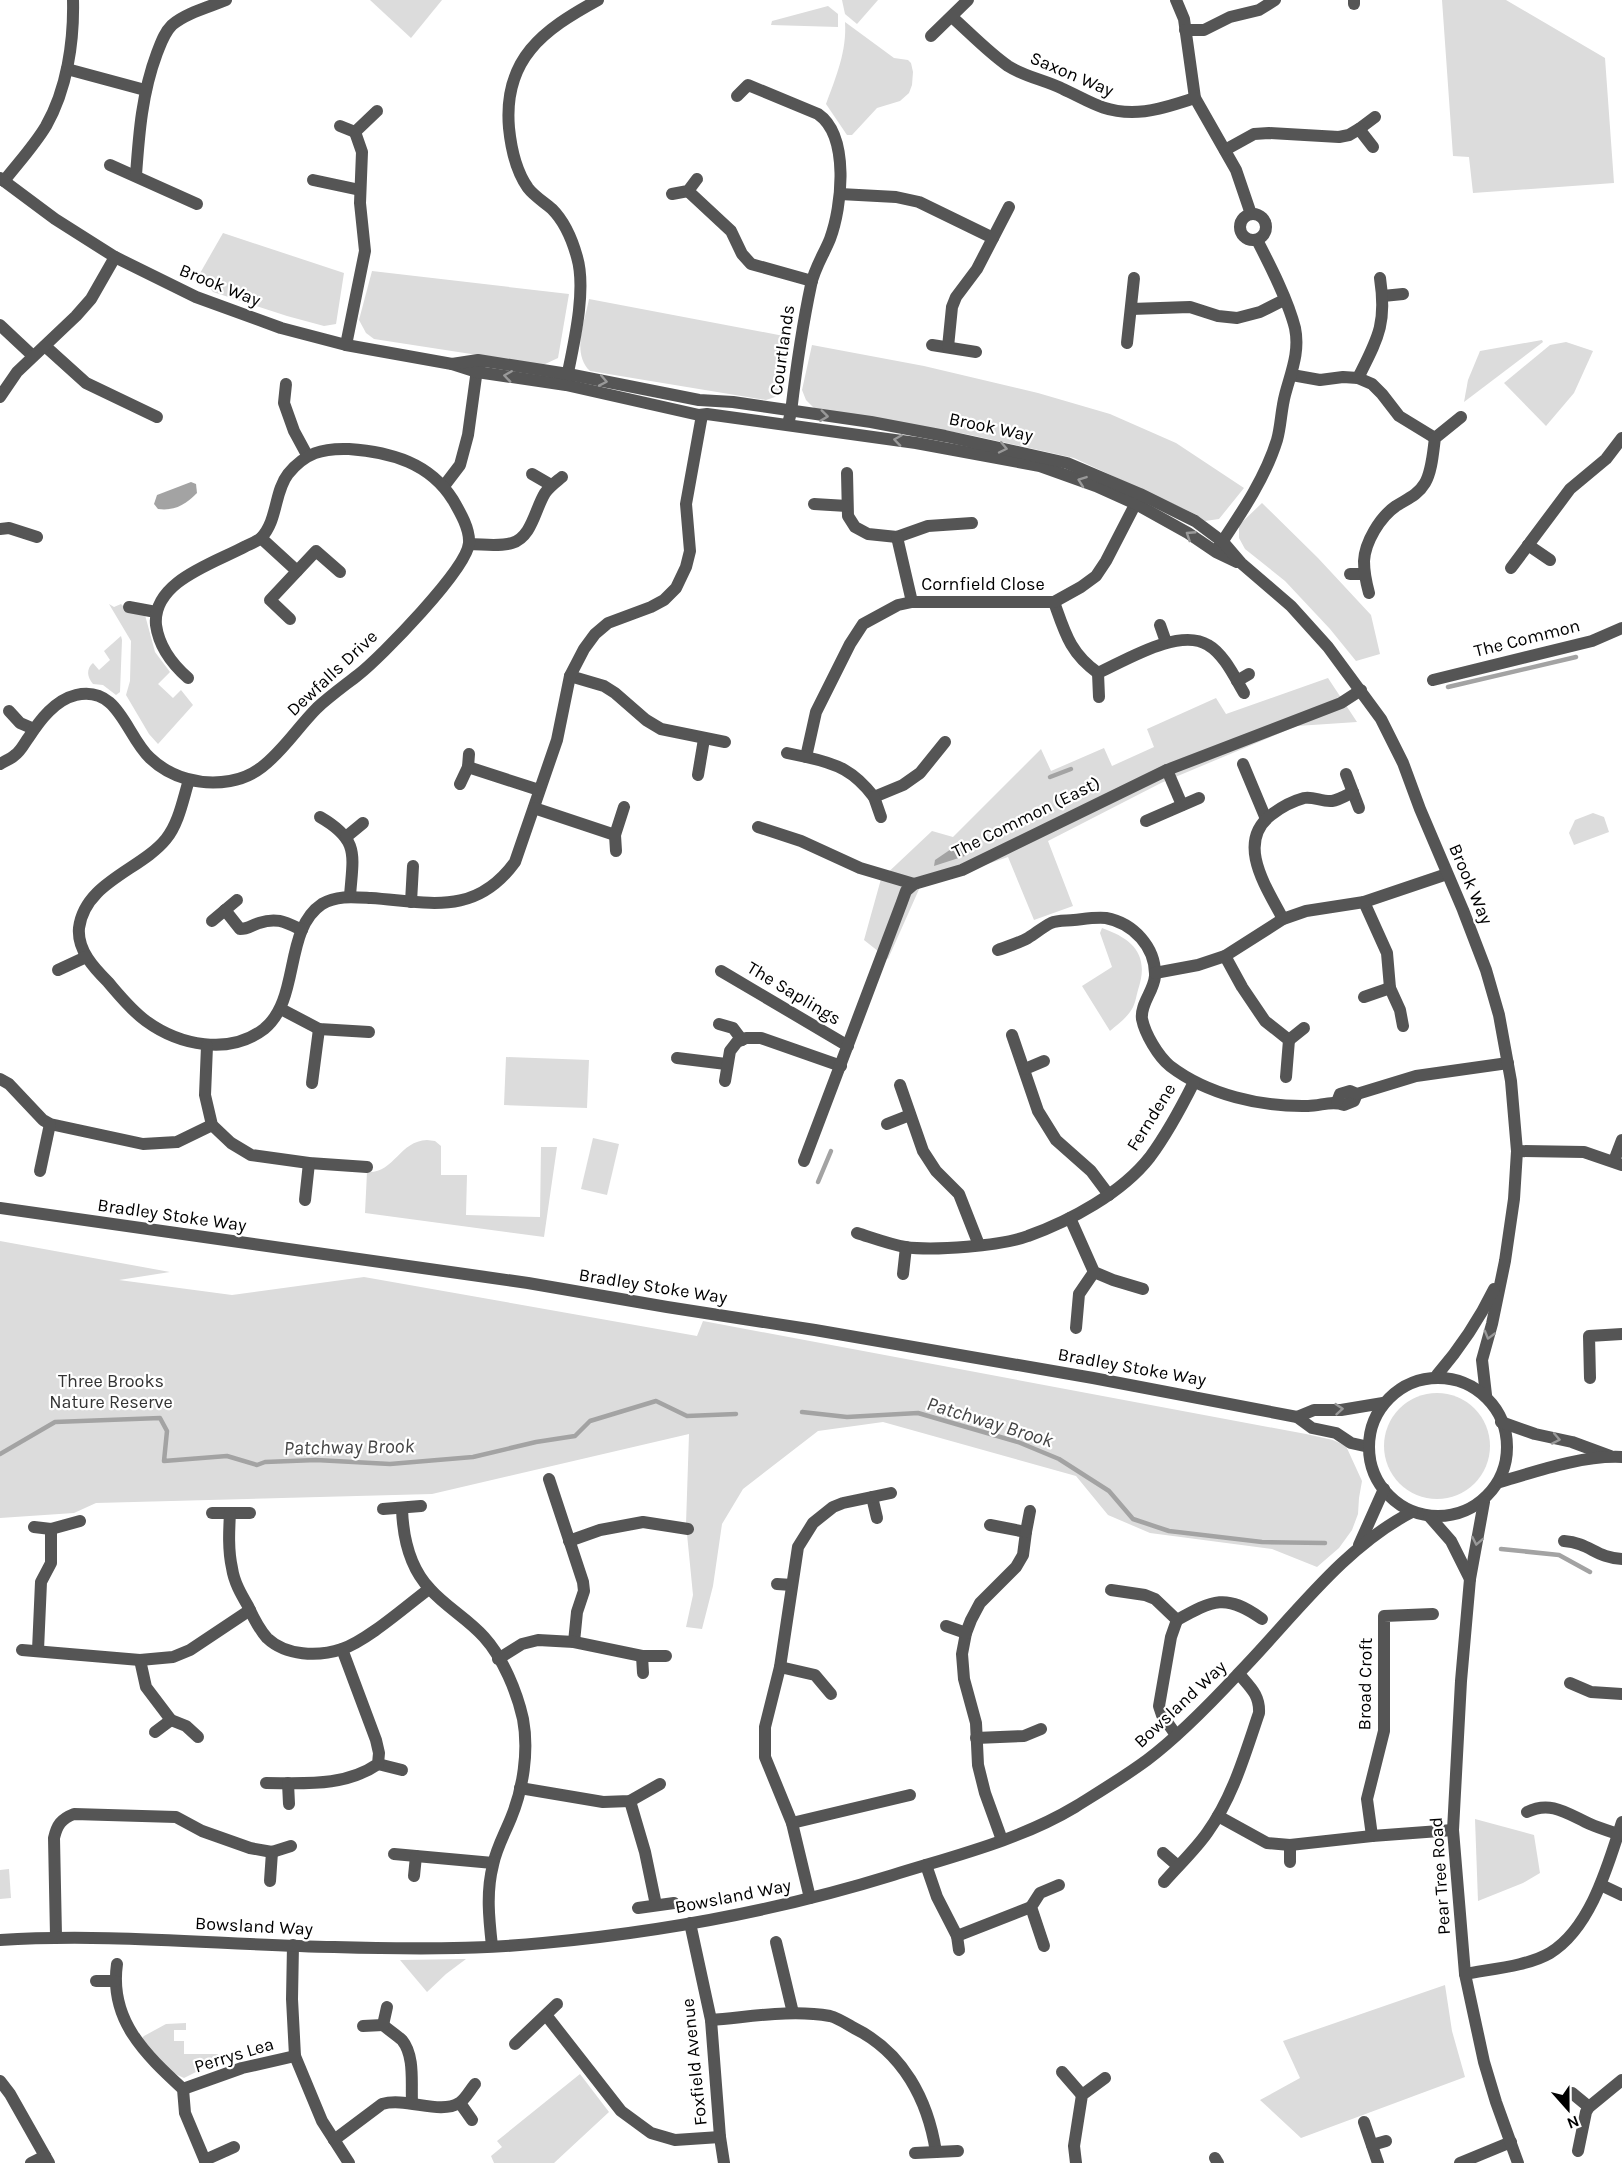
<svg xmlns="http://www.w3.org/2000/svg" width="1622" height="2163" font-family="Karla,sans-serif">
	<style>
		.green { fill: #dcdcdc }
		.water { fill: #a3a3a3 }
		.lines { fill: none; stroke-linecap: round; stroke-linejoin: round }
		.stream { stroke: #a3a3a3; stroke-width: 4.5 }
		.minor { stroke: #555; stroke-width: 12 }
		.tertiary { stroke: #555; stroke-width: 12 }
		.oneway { stroke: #999 }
		.labels { text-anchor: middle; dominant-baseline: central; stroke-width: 4.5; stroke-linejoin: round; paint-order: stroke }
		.street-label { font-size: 18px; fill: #000; stroke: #fff }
		.park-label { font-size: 18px; fill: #333; stroke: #fff }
		.water-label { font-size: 20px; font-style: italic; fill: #444; stroke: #fff }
	</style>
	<rect width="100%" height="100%" fill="#fff"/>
	<g class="green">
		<polygon points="370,0 442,0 411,38"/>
		<polygon points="842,0 878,0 857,24 845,14"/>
		<polygon points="1442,0 1506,0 1605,58 1614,183 1473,193 1469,157 1453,156"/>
		<polygon points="828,6 838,14 838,27 771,25 772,21"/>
		<path d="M845,22l49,36 14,2 3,3 2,9 -1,13 -3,8 -9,8 -23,7 -25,27h-5l-21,-31c10,-27 21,-53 19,-82z"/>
		<polygon points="223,233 344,273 336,324 324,326 287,316 213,292 199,275"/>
		<polygon points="372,271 569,294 558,358 543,365 374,339 366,333 359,320"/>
		<path d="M589,299l200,38 -6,52 -8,8 -9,3 -176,-29c-19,-18 -5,-50 -1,-72z"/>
		<polygon points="1542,340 1543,342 1464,402 1468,380 1480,351"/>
		<polygon points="1566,342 1593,351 1574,393 1546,426 1504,383 1550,345"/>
		<polygon points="812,345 924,366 1038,393 1110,414 1176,443 1244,488 1219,519 1205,521 1197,515 1074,458 966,434 816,410 806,400 802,390"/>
		<polygon points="1262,503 1318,558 1371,615 1380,654 1356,661 1330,629 1285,581 1245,549 1239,538 1239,525"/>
		<polygon points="109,604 114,607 121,604 125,608 145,615 155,652 170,672 158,684 173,698 181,690 193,705 158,744 149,734 126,695 130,681 131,641"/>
		<path d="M121,636l1,4 -2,52 -4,3 -13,-10 -10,-1c-6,-7 -7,-15 0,-21l6,7 11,-10 -6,-9z"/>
		<polygon points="1328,678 1357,722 1297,726 1161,783 1048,841 1073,906 1034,920 1008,857 920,887 888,959 864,940 881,879 932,831 953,837 1041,749 1051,771 1104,748 1112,766 1154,747 1147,729 1216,698 1226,714"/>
		<polygon points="1593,813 1604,817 1609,832 1574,845 1569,833 1575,820"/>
		<path d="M1102,928c31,11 48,27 36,62 -2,7 -3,16 -8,22 -5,7 -13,13 -20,19l-28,-45 30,-19 -12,-34z"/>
		<polygon points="506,1057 589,1060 587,1108 504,1105"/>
		<polygon points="593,1138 619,1144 607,1195 581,1189"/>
		<path d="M427,1140l8,1 6,5v29h26l-1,40 74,2 1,-70h16l-13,90 -179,-24 2,-41c27,2 32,-31 60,-32z"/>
		<polygon points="0,1241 170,1272 119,1280 232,1295 364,1277 697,1336 703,1321 1306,1434 1333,1440 1346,1446 1362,1481 1359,1498 1358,1514 1352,1530 1339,1548 1317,1567 1272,1549 1150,1533 1108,1515 1076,1476 883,1422 818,1431 743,1489 722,1524 713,1586 702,1629 686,1627 693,1595 686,1524 689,1434 432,1494 96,1503 74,1513 0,1518"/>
		<circle cx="1437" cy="1446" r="53"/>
		<polygon points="1475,1819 1534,1835 1540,1873 1523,1883 1478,1901"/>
		<polygon points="9,1869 11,1898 0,1899 0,1870"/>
		<polygon points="466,1959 446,1974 427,1992 400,1960"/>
		<polygon points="1445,1985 1452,2031 1465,2077 1301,2138 1260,2100 1300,2078 1283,2041"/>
		<path d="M186,2023v7h-12v11h10v13h34v7l-34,17c-18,-7 -31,-25 -43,-39l3,-3 22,-12z"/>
		<polygon points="580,2074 609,2112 554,2163 494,2163 491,2156 502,2147 497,2141"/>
	</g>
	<g class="water">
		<path d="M191,482l5,2 1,9c-12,12 -22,18 -39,16l-4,-5 3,-9z"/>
		<polygon points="957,845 965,856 934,866 935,860"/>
	</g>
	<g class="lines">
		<g class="stream">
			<polyline points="1448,687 1576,657"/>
			<polyline points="1050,777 1071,769"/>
			<polyline points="818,1182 831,1151"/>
			<polyline points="802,1412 847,1417 918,1413 1018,1442 1059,1459 1109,1491 1133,1519 1169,1531 1262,1542 1325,1543"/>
			<polyline points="0,1454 55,1422 160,1418 167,1431 164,1461 227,1456 257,1465 265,1462 316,1460 390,1464 473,1457 536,1442 575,1436 590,1421 656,1401 687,1416 736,1414"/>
			<polyline points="1501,1549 1559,1555 1590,1572"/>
		</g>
		<g class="minor">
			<polyline points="1176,0 1184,19 1195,98 1236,170 1251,214"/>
			<polyline points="1354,0 1354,4"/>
			<path d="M952,17c18,16 36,35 56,49 17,11 37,14 55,23 26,12 40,23 69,23 22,0 43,-8 63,-14"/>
			<polyline points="1185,30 1204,30 1230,17 1259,10 1275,0"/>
			<polyline points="931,36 968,0"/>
			<polyline points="67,69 145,90"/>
			<path d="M737,96l11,-11 70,29c32,22 24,93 12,125 -6,15 -16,30 -19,46 -9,42 -15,85 -20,127l-3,12"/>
			<polyline points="340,126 355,132"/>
			<polyline points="1359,129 1375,117"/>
			<polyline points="1225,150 1254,134 1269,133 1339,137 1349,135 1359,129 1373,147"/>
			<polyline points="110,165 197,204"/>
			<path d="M136,175c3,-42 6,-82 21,-122 4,-10 7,-20 15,-28 14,-12 37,-18 54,-25"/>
			<polyline points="313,180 360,190"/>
			<path d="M4,181c14,-18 30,-35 42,-55 21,-37 28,-84 27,-126"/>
			<polyline points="688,191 731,231 742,254 751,264 812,281"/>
			<polyline points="672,194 688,191 697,179"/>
			<polyline points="840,194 896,197 919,202 993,238"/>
			<circle cx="1253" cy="227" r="13"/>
			<polyline points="1383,296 1403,294"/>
			<polyline points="1131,309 1190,307 1218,316 1237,318 1260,312 1284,300"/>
			<polyline points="0,325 33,356"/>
			<polyline points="1127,343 1134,278"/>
			<polyline points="346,345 365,251 360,203 362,152 355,132 377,111"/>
			<polyline points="932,345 976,352"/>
			<polyline points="45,346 86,383 157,417"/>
			<polyline points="948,347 952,307 956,297 977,269 1009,207"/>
			<polyline points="1292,375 1320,380 1343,377 1358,378 1372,384 1382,394 1399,416 1435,438"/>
			<path d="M1358,378c20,-40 29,-54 22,-100"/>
			<path d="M566,382c7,-35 21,-91 11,-125 -5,-18 -12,-35 -25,-48 -8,-7 -18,-13 -24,-21 -12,-17 -17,-40 -19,-60 -6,-69 34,-98 89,-128"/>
			<polyline points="286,384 284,403 294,431 307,455"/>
			<polyline points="0,397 17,372 76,316 91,299 115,257"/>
			<polyline points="847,473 848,516 855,527 868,534 897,537 928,526 972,523"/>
			<polyline points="532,474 551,485"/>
			<polyline points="444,486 460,465 468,435 478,362"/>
			<polyline points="814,504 847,506"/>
			<polyline points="0,529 9,528 37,537"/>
			<polyline points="897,537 912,602"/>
			<polyline points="261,538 297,571"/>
			<path d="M469,544c14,0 29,3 43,-1 20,-6 23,-34 33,-50 5,-7 11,-11 17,-16"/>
			<polyline points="1528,545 1550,560"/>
			<path d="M1218,548c22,-33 47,-69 59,-108 4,-14 4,-30 8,-45 6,-23 15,-43 10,-67 -7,-28 -25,-63 -38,-88"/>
			<polyline points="1511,568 1570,489 1606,459 1622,438"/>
			<polyline points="1350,574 1364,574"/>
			<path d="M1369,593c-3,-11 -5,-21 -5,-32 1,-19 16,-44 32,-55 11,-7 22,-11 29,-23 7,-12 8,-31 10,-45l26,-21"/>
			<path d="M1054,602c11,31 16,51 44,71 27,-12 81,-46 110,-28 16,9 27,33 36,48"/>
			<polyline points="129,607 156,612"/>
			<polyline points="290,619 270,600 316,551 340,572"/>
			<polyline points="1160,625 1166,642"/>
			<polyline points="1098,673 1099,697"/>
			<polyline points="570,676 604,686 615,693 646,720 661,729 725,742"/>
			<polyline points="1433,680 1592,641 1622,628"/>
			<polyline points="1237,681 1249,674"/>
			<polyline points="9,711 20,723 34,729"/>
			<path d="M945,742l-25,31 -17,12 -29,12c-20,-26 -36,-33 -68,-40l10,-45 34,-68 13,-20 35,-19 14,-3h142l27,-15 15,-11 10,-15 33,-64"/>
			<polyline points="787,753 806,757"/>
			<path d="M0,764c5,-3 11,-5 15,-9 6,-4 10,-13 14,-18 11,-17 26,-37 47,-42 43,-10 50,41 74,63 21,20 51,28 80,23 11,-2 23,-7 32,-14 21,-16 36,-40 55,-59 13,-12 27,-22 41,-33 23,-18 109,-106 111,-132 1,-14 -9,-31 -16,-43 -23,-37 -62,-48 -104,-51 -27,-1 -44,4 -61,25 -14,18 -10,46 -27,64 -4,3 -10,6 -15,8 -31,17 -94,35 -90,79 3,22 16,39 32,53"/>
			<polyline points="1243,764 1266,819"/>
			<polyline points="468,767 469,754"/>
			<polyline points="1167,770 1182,805"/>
			<polyline points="1346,774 1359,808"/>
			<polyline points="698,775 704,739"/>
			<path d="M189,780c-6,19 -10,43 -23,59 -25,31 -81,43 -87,89 -2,22 15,40 29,54 12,14 23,28 38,39 33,24 83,35 118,8 37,-30 19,-99 58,-125 15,-9 32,-7 49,-6 58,4 104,19 144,-36l42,-122 13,-64 14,-27 11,-15 13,-11 43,-16 13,-7 12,-12 10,-21 4,-16 -4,-47 16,-89"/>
			<polyline points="460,784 468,767 539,790"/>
			<polyline points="874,797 881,817"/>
			<polyline points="534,808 615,835"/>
			<path d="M320,817c40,23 33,38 30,79"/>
			<polyline points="1146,821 1199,798"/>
			<polyline points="758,827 801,841 860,868 914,884"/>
			<polyline points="346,837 363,823"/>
			<polyline points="616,851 615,835 624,807"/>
			<polyline points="411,902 413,866"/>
			<polyline points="1364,902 1387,953 1390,988 1400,1010 1403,1026"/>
			<path d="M225,910l15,19c8,0 12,-4 19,-6 18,-6 26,-1 43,7"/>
			<path d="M1283,919c-16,-31 -48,-76 -12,-104 9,-7 22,-14 33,-17 9,-2 18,4 28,3 7,-1 15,-6 21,-9"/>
			<polyline points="212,921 237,900"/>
			<path d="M998,950c10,-4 21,-7 30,-12 8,-5 15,-11 23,-15 7,-3 16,-2 23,-3 10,-1 21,-3 32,-2 27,5 50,29 49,58 -1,15 -15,28 -13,43 3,15 16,37 28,47 38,29 91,41 138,40 13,0 24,-6 36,-1l10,-4 3,-7"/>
			<polyline points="1225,956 1242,987 1265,1021 1289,1040 1286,1077"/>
			<polyline points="58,970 86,957"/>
			<polyline points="721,971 848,1046"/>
			<polyline points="1155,973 1198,965 1225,956 1283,919 1306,911 1364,902 1447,874"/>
			<polyline points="1364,997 1390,988"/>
			<polyline points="281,1009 319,1029 369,1032"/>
			<polyline points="719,1024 733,1028 742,1040"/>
			<polyline points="1012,1035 1038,1111 1056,1140 1091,1171 1109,1195"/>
			<polyline points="1289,1040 1304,1028"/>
			<polyline points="207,1046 205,1095 212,1125 231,1143 251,1155 309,1163 367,1167"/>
			<polyline points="677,1058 726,1064"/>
			<polyline points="1025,1069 1044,1061"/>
			<polyline points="0,1079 9,1084 43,1120 50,1124 143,1144 177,1142 212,1125"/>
			<polyline points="725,1081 730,1051 737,1042 746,1038 761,1038 841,1066"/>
			<polyline points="312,1083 319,1029"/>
			<polyline points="900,1085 923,1151 936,1171 959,1194 979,1245"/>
			<polyline points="1337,1102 1340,1094 1350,1091 1357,1094 1416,1076 1508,1063"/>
			<polyline points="887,1124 910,1115"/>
			<polyline points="1517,1151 1584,1152 1622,1165"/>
			<polyline points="804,1161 902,902 906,891 914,884 962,870 1167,770 1341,703 1361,690"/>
			<polyline points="1614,1161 1622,1140"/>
			<polyline points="40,1171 50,1124"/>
			<polyline points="305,1200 309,1163"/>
			<polyline points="1070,1218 1094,1272 1113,1280 1143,1289"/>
			<path d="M857,1233c16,5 32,11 48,14 28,4 97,-1 123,-11 42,-15 94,-43 122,-79 17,-23 31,-49 44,-75"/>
			<polyline points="903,1274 906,1247"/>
			<polyline points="1076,1328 1079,1294 1094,1272"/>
			<polyline points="1590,1378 1589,1336 1622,1334"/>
			<polyline points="549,1479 583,1582 584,1591 577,1612 574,1642"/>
			<polyline points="872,1497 877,1518"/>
			<polyline points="383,1509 421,1506"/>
			<path d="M402,1509c1,28 8,59 28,80 16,18 38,30 54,48 19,21 33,55 39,82 6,32 0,70 -12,99 -6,15 -15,31 -18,47 -7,27 -4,54 -1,81"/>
			<polyline points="212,1513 250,1513"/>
			<path d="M230,1513c-1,18 -2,37 2,55 2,14 9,26 16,38 5,11 11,23 19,32 19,18 51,19 75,11 26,-9 64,-43 87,-60"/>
			<polyline points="990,1525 1026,1532 1023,1555 1016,1567 980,1603 971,1620 966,1633 962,1654 964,1679 976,1723 978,1765 985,1793 1002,1840"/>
			<polyline points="34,1527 51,1529 80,1521"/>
			<polyline points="1026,1532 1030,1511"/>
			<polyline points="569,1541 600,1530 643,1522 688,1529"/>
			<path d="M1564,1541c26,2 32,17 58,18"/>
			<polyline points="777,1584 792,1585"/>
			<polyline points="1111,1590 1145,1595 1155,1599 1177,1620"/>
			<path d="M1177,1620c36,-20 49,-27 85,-1"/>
			<polyline points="946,1626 966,1633"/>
			<polyline points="22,1650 140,1660 173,1657 190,1650 250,1610"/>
			<polyline points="38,1650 41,1582 51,1563 51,1529"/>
			<polyline points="642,1656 643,1673"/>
			<polyline points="498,1659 522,1644 538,1640 574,1642 642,1656 666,1656"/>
			<polyline points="140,1660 146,1687 171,1720 186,1726 198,1737"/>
			<polyline points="780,1667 815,1675 831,1694"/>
			<polyline points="1570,1683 1591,1692 1622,1694"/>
			<polyline points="155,1732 171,1720"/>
			<polyline points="1176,1735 1162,1715 1159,1706 1171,1637 1177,1620"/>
			<polyline points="976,1738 1024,1736 1041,1729"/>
			<polyline points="378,1764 402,1770"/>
			<path d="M266,1783c38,0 79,4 112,-19l1,-11 -3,-13 -34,-91"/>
			<polyline points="288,1783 289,1804"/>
			<polyline points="520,1788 603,1802 630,1801 660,1784"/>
			<polyline points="630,1801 645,1852 656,1905"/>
			<path d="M1527,1812c24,-12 41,2 63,12 9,4 19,7 28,10"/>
			<polyline points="1218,1816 1267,1843 1290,1845"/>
			<polyline points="792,1823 910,1795"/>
			<polyline points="1372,1836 1367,1799 1384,1731 1384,1616 1433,1614"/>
			<polyline points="1163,1853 1178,1866"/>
			<polyline points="394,1854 493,1863"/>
			<polyline points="1290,1862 1290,1845 1372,1836 1453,1830"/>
			<polyline points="926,1865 937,1897 957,1936 959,1950"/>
			<polyline points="414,1876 416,1856"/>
			<polyline points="270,1881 272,1852"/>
			<path d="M1164,1882c14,-16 31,-32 43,-49 26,-36 38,-79 52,-120 1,-18 -9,-26 -20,-39"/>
			<polyline points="1601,1885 1622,1895"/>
			<polyline points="810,1898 792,1823 765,1757 765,1727 780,1667 798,1547 813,1523 833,1507 843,1503 891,1493"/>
			<polyline points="638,1908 674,1903"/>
			<polyline points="690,1923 711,2020 720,2137 724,2163"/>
			<path d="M56,1936l-2,-98c3,-13 7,-19 20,-24l102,3 26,14 48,17 22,4 19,-6"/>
			<polyline points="957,1936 1031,1907"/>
			<polyline points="776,1942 793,2013"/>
			<polyline points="293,1945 292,1999 295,2056 322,2121 349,2163"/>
			<polyline points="1044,1946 1031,1907 1040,1893 1059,1885"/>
			<path d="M117,1964c-8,56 28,90 66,125l2,24 21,50"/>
			<path d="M1465,1974c26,-5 63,-8 85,-21 41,-25 58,-88 72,-131"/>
			<polyline points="96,1981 115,1981"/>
			<polyline points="546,2015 621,2111 651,2133 675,2140 720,2137"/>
			<path d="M711,2020c39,-3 80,-11 119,-4 8,2 17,8 24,12 49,24 74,72 82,124"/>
			<path d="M383,2025c6,5 13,10 19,15 13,16 9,43 10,62"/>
			<polyline points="363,2026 383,2025 387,2007"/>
			<polyline points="515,2044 557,2004"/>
			<polyline points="1062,2072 1082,2095"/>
			<polyline points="0,2081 10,2094 49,2163"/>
			<polyline points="183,2089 242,2068 295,2056"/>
			<polyline points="1572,2093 1589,2107"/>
			<polyline points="460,2103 472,2120"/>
			<polyline points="1364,2122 1378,2163"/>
			<path d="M334,2140l48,-36c24,-7 58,11 77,-1 6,-3 11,-13 16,-19"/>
			<polyline points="1372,2145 1386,2141"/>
			<polyline points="1578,2151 1586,2112 1589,2107 1622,2080"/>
			<polyline points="915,2153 958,2151"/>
			<polyline points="1215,2158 1218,2163"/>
			<polyline points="205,2160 234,2147"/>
			<polyline points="31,2163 45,2156"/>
			<polyline points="1076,2163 1074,2146 1082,2095 1105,2078"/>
			<polyline points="1460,2163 1511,2142"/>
		</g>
		<g class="tertiary">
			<polyline points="0,178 55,219 115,257 196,297 281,328 346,345 452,364 477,372 566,385 699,415 707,414 916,443 1040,466 1096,486 1136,504 1188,533 1216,552 1237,562"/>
			<polyline points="452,364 478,360 568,374 699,400 733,402 871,422 945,436 1067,463 1140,494 1195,521 1223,542 1241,563 1291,606 1328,647 1381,719 1403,763 1420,809 1463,910 1486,970 1499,1015 1511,1081 1517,1151 1514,1199 1505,1261 1492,1324 1482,1360 1486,1395"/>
			<polyline points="0,1208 528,1283 667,1307 815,1330 1093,1378 1297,1417 1312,1428 1336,1433 1351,1443 1369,1447"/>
			<path d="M1437,1375c24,-28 41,-53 57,-86"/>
			<circle cx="1438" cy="1447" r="69"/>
			<polyline points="1297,1417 1314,1410 1341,1410 1383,1403"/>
			<polyline points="1501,1422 1535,1434 1572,1442 1610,1456"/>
			<path d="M1500,1482c37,-11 83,-27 122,-25"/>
			<polyline points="1484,1502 1470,1579 1461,1681 1453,1830 1465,1974 1484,2062 1496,2102 1518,2163"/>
			<polyline points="1429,1516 1451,1541 1470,1579"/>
			<polyline points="1359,1545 1384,1489"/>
			<path d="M0,1940c111,-7 222,5 334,7 68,2 141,3 209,-4 118,-11 237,-33 350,-68 61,-19 127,-35 182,-68 24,-15 49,-30 72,-47 32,-24 62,-55 90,-85 54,-55 106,-128 175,-163"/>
		</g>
	</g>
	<defs><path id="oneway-chevron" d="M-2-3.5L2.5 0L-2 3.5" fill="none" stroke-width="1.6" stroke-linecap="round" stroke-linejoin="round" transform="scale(1.5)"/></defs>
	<g class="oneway">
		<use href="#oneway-chevron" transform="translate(508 376) rotate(-172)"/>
		<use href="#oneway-chevron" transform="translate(603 381) rotate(11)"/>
		<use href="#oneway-chevron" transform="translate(824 416) rotate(7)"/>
		<use href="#oneway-chevron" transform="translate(898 440) rotate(-172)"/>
		<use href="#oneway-chevron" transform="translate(1003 448) rotate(12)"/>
		<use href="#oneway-chevron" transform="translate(1082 481) rotate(-160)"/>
		<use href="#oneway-chevron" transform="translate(1190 535) rotate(-147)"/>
		<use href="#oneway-chevron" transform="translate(1489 1335) rotate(106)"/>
		<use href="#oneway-chevron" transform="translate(1339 1409) rotate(-5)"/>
		<use href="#oneway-chevron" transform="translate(1556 1439) rotate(11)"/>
		<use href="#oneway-chevron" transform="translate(1477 1541) rotate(101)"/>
	</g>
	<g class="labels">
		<g class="street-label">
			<text transform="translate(1072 74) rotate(23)">Saxon Way</text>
			<text transform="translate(220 285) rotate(22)">Brook Way</text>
			<text transform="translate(782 350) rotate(-82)">Courtlands</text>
			<text transform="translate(991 427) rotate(12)">Brook Way</text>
			<text x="983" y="584">Cornfield Close</text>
			<text transform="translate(1527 638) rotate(-14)">The Common</text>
			<text transform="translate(332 673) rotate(-43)">Dewfalls Drive</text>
			<text transform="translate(1026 817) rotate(-26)">The Common (East)</text>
			<text transform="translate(1471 884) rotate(67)">Brook Way</text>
			<text transform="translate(794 993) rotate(31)">The Saplings</text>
			<text transform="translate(1151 1117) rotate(-58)">Ferndene</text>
			<text transform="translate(172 1215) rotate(8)">Bradley Stoke Way</text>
			<text transform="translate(653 1286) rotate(9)">Bradley Stoke Way</text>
			<text transform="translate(1132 1367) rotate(10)">Bradley Stoke Way</text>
			<text transform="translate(1365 1684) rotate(-89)">Broad Croft</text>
			<text transform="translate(1180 1704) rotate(-43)">Bowsland Way</text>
			<text transform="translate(1440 1876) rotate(-94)">Pear Tree Road</text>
			<text transform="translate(733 1896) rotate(-11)">Bowsland Way</text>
			<text transform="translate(254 1926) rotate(3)">Bowsland Way</text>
			<text transform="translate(234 2055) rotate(-17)">Perrys Lea</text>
			<text transform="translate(694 2062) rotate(-96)">Foxfield Avenue</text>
		</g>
		<g class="park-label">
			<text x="111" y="1381">Three Brooks<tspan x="111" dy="21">Nature Reserve</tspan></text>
		</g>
		<g class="water-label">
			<text transform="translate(990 1422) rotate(17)">Patchway Brook</text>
			<text transform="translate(349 1447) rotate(-1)">Patchway Brook</text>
		</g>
	</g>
	<g transform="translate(1568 2109) rotate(159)" stroke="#ffffff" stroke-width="4.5" paint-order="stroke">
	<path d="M0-4.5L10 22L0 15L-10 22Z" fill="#000000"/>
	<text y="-9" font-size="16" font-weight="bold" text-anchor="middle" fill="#000000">N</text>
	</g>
</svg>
